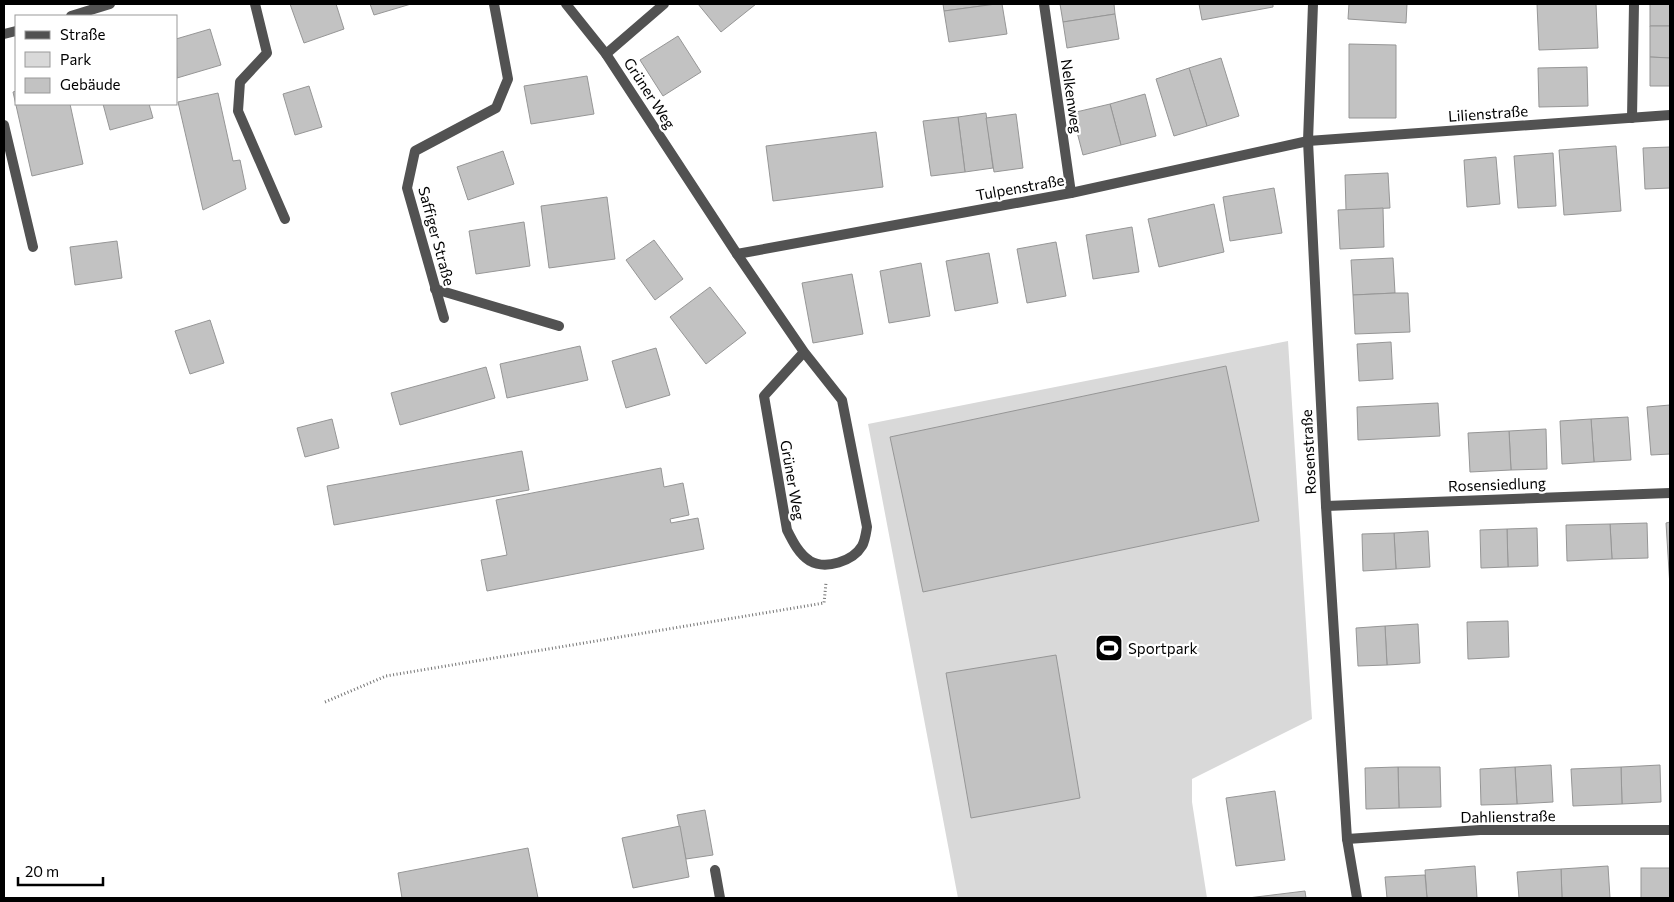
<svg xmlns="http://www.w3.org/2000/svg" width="1674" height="902" font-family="Commissioner,sans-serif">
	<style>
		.green { fill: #d9d9d9 }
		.building { fill: #c2c2c2; stroke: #969696 }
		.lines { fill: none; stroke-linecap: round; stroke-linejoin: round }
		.path { stroke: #747474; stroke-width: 3; stroke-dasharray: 1 2.5; stroke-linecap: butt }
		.service { stroke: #525252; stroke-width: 10 }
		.minor { stroke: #525252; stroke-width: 10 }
		.labels { text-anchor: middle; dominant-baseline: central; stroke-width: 4.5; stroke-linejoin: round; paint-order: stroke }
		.street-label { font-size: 15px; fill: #000; stroke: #fff }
		.poi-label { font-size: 15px; fill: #000; stroke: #fff; text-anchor: start }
	</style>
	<rect width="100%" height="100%" fill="#fff"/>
	<polygon class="green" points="1288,341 1312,719 1192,779 1192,802 1207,898 958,898 868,424"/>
	<g class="building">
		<polygon points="290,4 336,4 344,29 304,43"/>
		<polygon points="370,4 411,4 374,15"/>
		<polygon points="698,4 756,4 721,32"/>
		<polygon points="943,4 996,4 944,11"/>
		<polygon points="996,4 1002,4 1007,34 949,42 944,11"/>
		<polygon points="1060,4 1114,4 1115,14 1063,22"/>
		<polygon points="1199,4 1273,4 1273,7 1202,20"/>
		<polygon points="1349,4 1407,4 1406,23 1348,19"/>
		<polygon points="1537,4 1596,4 1598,48 1539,50"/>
		<rect x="1650" y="4" width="20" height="22"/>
		<polygon points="1115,14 1119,39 1067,48 1063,22"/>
		<polygon points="1650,26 1670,26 1670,58 1650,57"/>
		<polygon points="210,29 221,65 177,78 176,39"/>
		<polygon points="678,36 701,72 663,96 640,60"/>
		<polygon points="1349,44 1396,45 1396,118 1349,118"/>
		<polygon points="1650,57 1670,58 1670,86 1650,86"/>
		<polygon points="1221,58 1239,116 1207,126 1189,68"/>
		<polygon points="1587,67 1588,106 1539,107 1538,68"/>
		<polygon points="1189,68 1207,126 1174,136 1156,79"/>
		<polygon points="587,76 594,114 531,124 524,86"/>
		<polygon points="309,86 322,127 295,135 283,94"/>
		<polygon points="16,91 16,104 70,104 83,164 32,176 13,92"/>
		<polygon points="218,93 233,161 240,160 246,189 203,210 178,102"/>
		<polygon points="1145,94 1156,136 1121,145 1110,104"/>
		<polygon points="103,104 149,104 153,118 110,130"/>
		<polygon points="1110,104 1121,145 1083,155 1072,113"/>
		<polygon points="986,113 993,168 965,172 958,117"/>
		<polygon points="1016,114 1023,168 994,172 986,118"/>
		<polygon points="958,117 965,172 931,176 923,121"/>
		<polygon points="876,132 883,187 773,201 766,146"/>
		<polygon points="1616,146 1621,211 1564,215 1559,150"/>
		<polygon points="1670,147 1670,188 1645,189 1643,148"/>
		<polygon points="503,151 514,184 468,200 457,167"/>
		<polygon points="1553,153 1556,206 1518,208 1514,156"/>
		<polygon points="1496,157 1500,204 1467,207 1464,160"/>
		<polygon points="1388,173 1390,208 1346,210 1345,175"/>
		<polygon points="1274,188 1282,233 1230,241 1223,197"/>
		<polygon points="607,197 615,259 549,268 541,206"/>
		<polygon points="1214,204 1224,252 1159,267 1148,219"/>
		<polygon points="1383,208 1384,247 1340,249 1338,210"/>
		<polygon points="524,222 530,266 476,274 469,231"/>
		<polygon points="1132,227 1139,272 1093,279 1086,235"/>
		<polygon points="654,240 683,279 655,300 626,260"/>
		<polygon points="117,241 122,278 75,285 70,247"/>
		<polygon points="1056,242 1066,296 1027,303 1017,249"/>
		<polygon points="989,253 998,303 955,311 946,261"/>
		<polygon points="1393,258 1395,293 1353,295 1351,260"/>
		<polygon points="921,263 930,316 889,323 880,271"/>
		<polygon points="852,274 863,334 813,343 802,283"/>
		<polygon points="710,287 746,333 706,364 670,317"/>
		<polygon points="1395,293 1408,293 1410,332 1355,334 1353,295"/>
		<polygon points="210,320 224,363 190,374 175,331"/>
		<polygon points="1391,342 1393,379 1359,381 1357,344"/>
		<polygon points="580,346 588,380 507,398 500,364"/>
		<polygon points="656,348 670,395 626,408 612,361"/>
		<polygon points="1226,366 1259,521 923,592 890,437"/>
		<polygon points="486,367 495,398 400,425 391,393"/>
		<polygon points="1438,403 1440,436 1358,440 1357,407"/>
		<polygon points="1670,405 1670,454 1651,455 1647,407"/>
		<polygon points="1628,417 1631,460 1594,462 1591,419"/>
		<polygon points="332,419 339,448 305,457 297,428"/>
		<polygon points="1591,419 1594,462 1562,464 1560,421"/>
		<polygon points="1546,429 1547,469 1511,470 1509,431"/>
		<polygon points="1509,431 1511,470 1470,472 1468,433"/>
		<polygon points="522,451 529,490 334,525 327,486"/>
		<polygon points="661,468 664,487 683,483 689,515 670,519 671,523 698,518 704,549 487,591 481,560 507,555 496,500"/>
		<polygon points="1670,522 1670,587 1666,523"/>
		<polygon points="1647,523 1648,558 1612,559 1610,524"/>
		<polygon points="1610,524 1612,559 1567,561 1566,525"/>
		<polygon points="1537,528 1538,566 1508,567 1507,529"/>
		<polygon points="1507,529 1508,567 1481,568 1480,530"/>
		<polygon points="1428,531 1430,567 1396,569 1394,533"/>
		<polygon points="1394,533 1396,569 1363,571 1362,534"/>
		<polygon points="1508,621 1509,657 1468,659 1467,622"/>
		<polygon points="1418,624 1420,663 1387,665 1385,626"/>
		<polygon points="1385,626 1387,665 1358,666 1356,628"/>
		<polygon points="1056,655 1080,798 971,818 946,673"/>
		<polygon points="1551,765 1553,802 1517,804 1515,767"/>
		<polygon points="1660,765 1661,802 1622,804 1621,767"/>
		<polygon points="1398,767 1440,767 1441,807 1399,808"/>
		<polygon points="1398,767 1399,808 1366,809 1365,768"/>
		<polygon points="1515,767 1517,804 1481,805 1480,769"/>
		<polygon points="1621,767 1622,804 1573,806 1571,769"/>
		<polygon points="1275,791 1285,860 1236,866 1226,798"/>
		<polygon points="705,810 713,855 686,859 677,815"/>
		<polygon points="680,826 689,877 633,888 622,838"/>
		<polygon points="528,848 538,898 402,898 398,873"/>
		<polygon points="1475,866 1477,898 1427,898 1425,870"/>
		<polygon points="1608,866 1610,898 1562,898 1561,869"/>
		<rect x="1641" y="868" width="29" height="30"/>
		<polygon points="1561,869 1562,898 1519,898 1517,872"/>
		<polygon points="1425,875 1427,898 1387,898 1385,877"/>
		<polygon points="1305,891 1306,898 1248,898"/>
	</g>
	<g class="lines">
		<polyline class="path" points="325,702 386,676 824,603 826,583"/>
		<g class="service">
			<polyline points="255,4 267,53 240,82 238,111 285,219"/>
			<polyline points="4,125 33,247"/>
			<polyline points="435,289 559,326"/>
			<polyline points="715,870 720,898"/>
		</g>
		<g class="minor">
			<path d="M566,4l40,50 131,200 67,98 38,48 25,127c-1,6 -2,14 -5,19 -9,15 -36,24 -52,15 -11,-7 -17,-19 -23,-31l-23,-134 40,-44"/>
			<polyline points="1044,4 1071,193"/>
			<polyline points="1313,4 1308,141 1326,506 1347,839 1357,898"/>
			<polyline points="71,16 110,4"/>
			<polyline points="4,34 16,31"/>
			<polyline points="606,54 664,4"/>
			<polyline points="1632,118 1634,4"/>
			<polyline points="737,254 1071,193 1308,141 1670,115"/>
			<polyline points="444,318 407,188 415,151 496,108 508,79 494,4"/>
			<polyline points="1326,506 1670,493"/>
			<polyline points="1347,839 1480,830 1670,830"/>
		</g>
	</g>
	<defs>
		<symbol id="stadium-square" viewBox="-11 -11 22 22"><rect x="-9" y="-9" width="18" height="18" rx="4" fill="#000" stroke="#fff"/><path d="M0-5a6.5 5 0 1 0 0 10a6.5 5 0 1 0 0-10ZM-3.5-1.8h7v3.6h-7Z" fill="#fff"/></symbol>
	</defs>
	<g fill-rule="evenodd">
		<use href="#stadium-square" x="1093" y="632" width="32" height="32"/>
	</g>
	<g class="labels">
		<g class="street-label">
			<text transform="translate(650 93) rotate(57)">Grüner Weg</text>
			<text transform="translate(1072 96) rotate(82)">Nelkenweg</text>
			<text transform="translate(1488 113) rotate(-4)">Lilienstraße</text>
			<text transform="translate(1020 187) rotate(-10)">Tulpenstraße</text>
			<text transform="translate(437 236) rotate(75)">Saffiger Straße</text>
			<text transform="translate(1308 452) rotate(-93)">Rosenstraße</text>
			<text transform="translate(793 480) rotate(80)">Grüner Weg</text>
			<text transform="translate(1497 484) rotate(-2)">Rosensiedlung</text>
			<text transform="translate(1508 816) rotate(-1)">Dahlienstraße</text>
		</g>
		<g class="poi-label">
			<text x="1128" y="648">Sportpark</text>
		</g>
	</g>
	<rect width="1674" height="902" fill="none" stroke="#000000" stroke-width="10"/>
	<rect x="15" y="15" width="162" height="90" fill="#ffffff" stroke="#999999"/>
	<rect x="25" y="31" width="25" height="8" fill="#525252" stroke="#999999"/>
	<text x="60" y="40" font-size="15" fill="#000000">Straße</text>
	<rect x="25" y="52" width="25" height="15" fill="#d9d9d9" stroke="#999999"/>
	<text x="60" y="65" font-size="15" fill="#000000">Park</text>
	<rect x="25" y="78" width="25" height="15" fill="#c2c2c2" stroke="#999999"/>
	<text x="60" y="90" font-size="15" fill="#000000">Gebäude</text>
	<path d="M18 877v8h85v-8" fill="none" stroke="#000000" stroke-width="2.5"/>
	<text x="25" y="877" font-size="15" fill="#000000" stroke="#ffffff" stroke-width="4" paint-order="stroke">20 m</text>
</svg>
